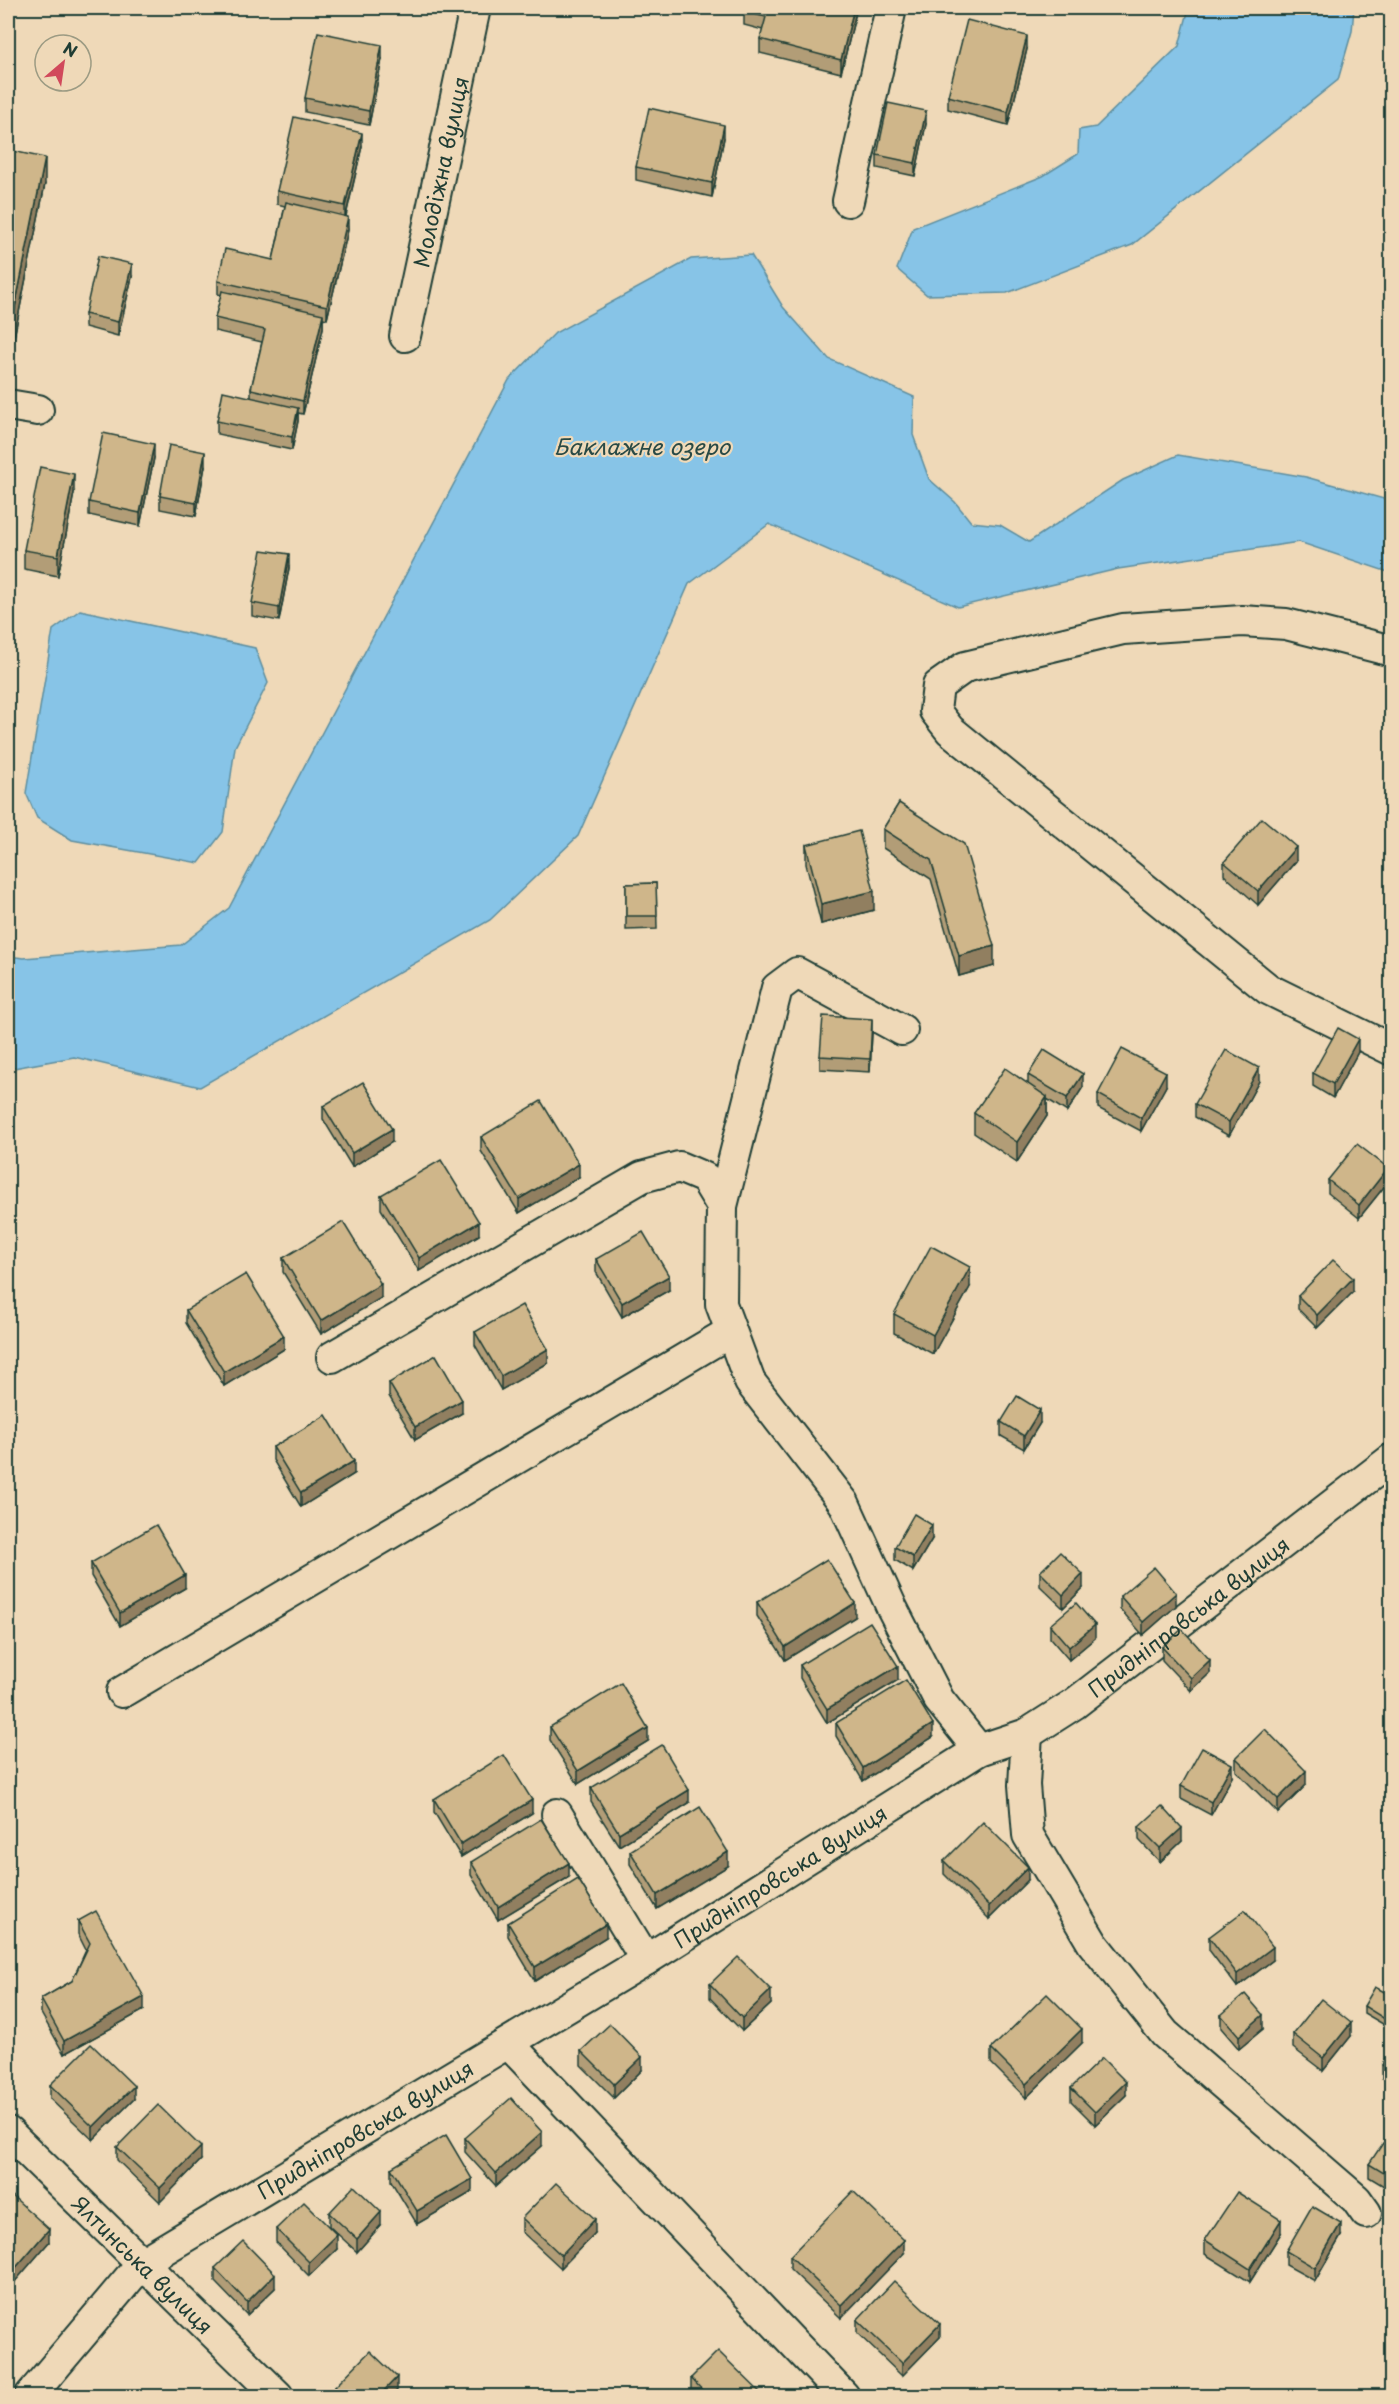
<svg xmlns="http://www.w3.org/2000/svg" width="1399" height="2404" font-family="'Playpen Sans',sans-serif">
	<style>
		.water { fill: #87c4e7; stroke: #5d8e9f; stroke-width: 1.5 }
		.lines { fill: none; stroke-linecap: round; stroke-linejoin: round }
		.minor-casing { stroke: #1f3d34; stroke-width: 34 }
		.minor { stroke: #efd9b8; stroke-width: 30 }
		.wall { fill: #b29d77; stroke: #1f3d34; stroke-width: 1.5 }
		.shaded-wall { fill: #917f61; stroke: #1f3d34; stroke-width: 1.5 }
		.building { fill: #cfb68a; stroke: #1f3d34; stroke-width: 1.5 }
		.labels { text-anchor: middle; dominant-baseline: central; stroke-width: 4.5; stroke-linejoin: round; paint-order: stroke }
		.street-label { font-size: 21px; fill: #1f3d34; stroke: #efd9b8 }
		.water-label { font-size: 22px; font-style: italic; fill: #294a46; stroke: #efd9b8 }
	</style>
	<rect width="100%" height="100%" fill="#efd9b8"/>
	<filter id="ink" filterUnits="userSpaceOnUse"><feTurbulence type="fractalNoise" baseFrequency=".0167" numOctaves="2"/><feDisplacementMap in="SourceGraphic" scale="12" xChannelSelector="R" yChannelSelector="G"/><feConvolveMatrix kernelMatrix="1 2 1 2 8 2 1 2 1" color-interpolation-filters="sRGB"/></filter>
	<g filter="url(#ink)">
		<g class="water">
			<polygon points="1189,8 1354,8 1352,31 1338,80 1132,245 1007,293 927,295 897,269 913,228 1043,176 1078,154 1079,130 1096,127 1179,46"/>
			<polygon points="751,255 783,307 829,359 914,397 913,435 929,479 955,502 971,522 1000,525 1029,542 1123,480 1178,455 1306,477 1391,501 1391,573 1299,542 1118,569 958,607 769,524 689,584 578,836 490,920 200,1087 74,1057 8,1069 8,956 24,958 181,945 229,908 509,380 555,333 691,259"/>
			<polygon points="80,610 255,648 268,683 235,747 223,832 199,863 72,840 37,818 26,793 53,630"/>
		</g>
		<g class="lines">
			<defs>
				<g id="minor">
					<polyline points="848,201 891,8"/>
					<path id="s1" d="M405,336l70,-328"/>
					<polyline points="8,405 38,410"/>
					<polyline points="1392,651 1286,624 1242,621 1123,629 965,667 938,686 935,711 950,730 1268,989 1392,1050"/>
					<polyline points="722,1206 777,988 797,973 902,1030"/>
					<polyline points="332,1357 642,1177 679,1167 705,1178 722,1206 721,1304 750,1382 844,1503 892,1608 939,1700 979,1750"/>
					<polyline points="122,1692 730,1332"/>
					<polyline points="1027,1734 1024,1785 1028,1835 1093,1944 1165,2034 1356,2199 1366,2213"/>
					<polyline points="557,1814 646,1960"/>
					<polyline points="509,2044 844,2396"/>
					<path id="s2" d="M8,2132l270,264"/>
					<path id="s3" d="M30,2396l113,-134 503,-302 333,-210 48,-16 47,-30 318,-245"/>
				</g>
			</defs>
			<use href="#minor" class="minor-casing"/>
			<use href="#minor" class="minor"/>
		</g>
		<g class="wall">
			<polygon points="857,8 841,73 760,53 760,39 763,30 744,25 744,12"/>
			<polygon points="1027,49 1008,125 948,109 948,96"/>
			<polygon points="382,59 369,125 305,112 305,98"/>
			<polygon points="926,124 915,176 877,168 877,155"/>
			<polygon points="724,138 712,197 636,180 636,167"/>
			<polygon points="362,146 346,216 348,230 327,319 323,318 323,328 303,414 298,413 298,421 292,450 217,434 217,421 251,398 251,389 262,342 215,331 215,318 221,295 218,294 218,281 273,260 285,206 277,204 277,191"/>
			<polygon points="8,150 45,184 10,357 8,357"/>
			<polygon points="132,277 118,336 85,327 85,314"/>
			<polygon points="154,458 140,526 89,515 89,502"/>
			<polygon points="205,466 196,516 160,509 160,496"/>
			<polygon points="74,493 58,576 24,569 24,550"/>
			<polygon points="289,568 279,621 252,616 252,603"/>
			<polygon points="899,803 994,966 959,976 931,879 883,848 883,829"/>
			<polygon points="806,845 874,910 821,924 806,864"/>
			<polygon points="1296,861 1258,905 1224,875 1224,862"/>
			<polygon points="656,883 657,929 626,930 626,884"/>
			<polygon points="872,1032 870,1072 820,1069 820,1056"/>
			<polygon points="1358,1052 1333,1098 1313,1086 1313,1073"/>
			<polygon points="1028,1075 1083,1087 1067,1112 1047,1099 1047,1116 1017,1162 974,1133 974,1113 1028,1084"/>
			<polygon points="1259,1081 1229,1136 1195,1117 1195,1104"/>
			<polygon points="1166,1086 1141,1131 1098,1108 1098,1094"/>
			<polygon points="323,1106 392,1142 352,1167 323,1119"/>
			<polygon points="481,1137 579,1177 519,1213 481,1151"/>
			<polygon points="1328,1180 1388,1182 1359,1218 1328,1193"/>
			<polygon points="381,1195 479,1235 419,1271 381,1209"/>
			<polygon points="283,1258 381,1298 321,1334 283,1272"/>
			<polygon points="596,1259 669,1290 622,1317 596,1272"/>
			<polygon points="970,1287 933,1354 894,1333 894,1314"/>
			<polygon points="1353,1292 1317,1328 1298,1309 1298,1296"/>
			<polygon points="186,1310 284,1349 224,1386 186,1323"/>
			<polygon points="475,1332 548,1363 501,1390 475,1345"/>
			<polygon points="389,1383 462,1413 415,1440 389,1396"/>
			<polygon points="1001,1422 1040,1423 1024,1449 1001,1436"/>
			<polygon points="273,1447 354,1474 301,1507 273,1460"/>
			<polygon points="932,1539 913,1571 895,1560 895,1547"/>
			<polygon points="91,1563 185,1588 120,1626 91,1576"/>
			<polygon points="1040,1572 1083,1588 1063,1608 1040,1586"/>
			<polygon points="1120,1596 1176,1606 1143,1635 1120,1609"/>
			<polygon points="757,1602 855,1617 785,1660 757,1616"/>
			<polygon points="1050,1625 1095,1638 1069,1660 1050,1638"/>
			<polygon points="1162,1647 1210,1673 1191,1691 1162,1660"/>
			<polygon points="800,1665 898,1680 827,1723 800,1678"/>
			<polygon points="836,1723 933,1737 863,1781 836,1736"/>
			<polygon points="550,1727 648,1741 578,1784 550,1740"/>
			<polygon points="1236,1758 1306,1785 1278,1813 1236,1771"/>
			<polygon points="1232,1777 1211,1815 1181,1799 1181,1786"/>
			<polygon points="591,1788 689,1803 619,1846 591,1802"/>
			<polygon points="434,1799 532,1813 461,1857 434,1812"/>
			<polygon points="1139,1827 1182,1841 1160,1862 1139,1840"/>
			<polygon points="630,1851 728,1866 657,1909 630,1864"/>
			<polygon points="944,1861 1028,1880 989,1919 944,1874"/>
			<polygon points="471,1862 569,1877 498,1920 471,1875"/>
			<polygon points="78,1921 144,2010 64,2054 41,2013 41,1999 72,1981 86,1950 78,1934"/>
			<polygon points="508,1923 606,1937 535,1981 508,1936"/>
			<polygon points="1209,1937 1273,1960 1237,1987 1209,1950"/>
			<polygon points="710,1984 771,2004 742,2031 710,1998"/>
			<polygon points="1392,1996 1392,2022 1388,2027 1364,2013 1364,2006"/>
			<polygon points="1221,2015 1263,2029 1239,2049 1221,2028"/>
			<polygon points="1293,2034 1351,2036 1323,2071 1293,2048"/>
			<polygon points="1082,2043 1026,2098 991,2063 991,2049"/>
			<polygon points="1392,2048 1392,2083 1382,2078 1382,2065"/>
			<polygon points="581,2051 642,2070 614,2098 581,2065"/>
			<polygon points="50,2085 134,2099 93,2140 50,2099"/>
			<polygon points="1071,2088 1126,2095 1095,2125 1071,2101"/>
			<polygon points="465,2138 542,2146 496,2186 465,2152"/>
			<polygon points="117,2147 201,2160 160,2202 117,2160"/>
			<polygon points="1392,2148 1392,2191 1369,2177 1369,2164"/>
			<polygon points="391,2168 472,2192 417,2224 391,2181"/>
			<polygon points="8,2192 49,2242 12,2285 8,2281"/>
			<polygon points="329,2213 381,2225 357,2252 329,2226"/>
			<polygon points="522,2218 595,2233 561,2268 522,2232"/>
			<polygon points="276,2229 337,2249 309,2276 276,2242"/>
			<polygon points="1281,2233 1250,2282 1205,2254 1205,2240"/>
			<polygon points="1341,2236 1315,2281 1286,2265 1286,2251"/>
			<polygon points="904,2253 841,2318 790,2269 790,2256"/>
			<polygon points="215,2268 275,2288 247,2315 215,2282"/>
			<polygon points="857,2320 940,2337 902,2376 857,2333"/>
			<polygon points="691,2378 762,2397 696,2397 691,2392"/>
			<polygon points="335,2387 397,2390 391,2397 335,2397"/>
		</g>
		<g class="shaded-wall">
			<polygon points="854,8 857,8 841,73 841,60"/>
			<polygon points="1027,36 1027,49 1008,125 1008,112"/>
			<polygon points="382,45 382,59 369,125 369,111"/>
			<polygon points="926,111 926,124 915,176 915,163"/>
			<polygon points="724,125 724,138 712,197 712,183"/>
			<polygon points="362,133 362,146 345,219 345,206"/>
			<polygon points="45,158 45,184 10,357 10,332"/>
			<polygon points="348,217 348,230 327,319 327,306"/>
			<polygon points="132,264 132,277 118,336 118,322"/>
			<polygon points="323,314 323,328 303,414 303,401"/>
			<polygon points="298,408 298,421 292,450 292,437"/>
			<polygon points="154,444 154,458 140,526 140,513"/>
			<polygon points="205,452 205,466 196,516 196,503"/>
			<polygon points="74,474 74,493 58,576 58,556"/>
			<polygon points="289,554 289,568 279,621 279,608"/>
			<polygon points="1296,847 1296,861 1258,905 1258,891"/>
			<polygon points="874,891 874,910 821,924 821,904"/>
			<polygon points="994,946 994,966 959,976 959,956"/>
			<polygon points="872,1019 872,1032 870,1072 870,1059"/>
			<polygon points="1358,1039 1358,1052 1333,1098 1333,1084"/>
			<polygon points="1259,1068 1259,1081 1229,1136 1229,1122"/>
			<polygon points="1166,1072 1166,1086 1141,1131 1141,1118"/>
			<polygon points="1083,1074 1083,1087 1067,1112 1067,1098"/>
			<polygon points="1047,1097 1047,1116 1017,1162 1017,1142"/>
			<polygon points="392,1129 392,1142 352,1167 352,1153"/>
			<polygon points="579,1164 579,1177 519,1213 519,1199"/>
			<polygon points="1388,1168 1388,1182 1359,1218 1359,1205"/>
			<polygon points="479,1222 479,1235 419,1271 419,1258"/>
			<polygon points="970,1267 970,1287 933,1354 933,1335"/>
			<polygon points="669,1276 669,1290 622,1317 622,1303"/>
			<polygon points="1353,1278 1353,1292 1317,1328 1317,1315"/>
			<polygon points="381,1284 381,1298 321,1334 321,1321"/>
			<polygon points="284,1336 284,1349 224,1386 224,1372"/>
			<polygon points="548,1349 548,1363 501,1390 501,1376"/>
			<polygon points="462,1400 462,1413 415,1440 415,1427"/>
			<polygon points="1040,1410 1040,1423 1024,1449 1024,1436"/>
			<polygon points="354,1461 354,1474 301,1507 301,1493"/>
			<polygon points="932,1525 932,1539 913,1571 913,1557"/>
			<polygon points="1083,1574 1083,1588 1063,1608 1063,1595"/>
			<polygon points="185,1575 185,1588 120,1626 120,1613"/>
			<polygon points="1176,1593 1176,1606 1143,1635 1143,1622"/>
			<polygon points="855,1603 855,1617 785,1660 785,1647"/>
			<polygon points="1095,1625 1095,1638 1069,1660 1069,1647"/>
			<polygon points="1210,1660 1210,1673 1191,1691 1191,1678"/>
			<polygon points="898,1666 898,1680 827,1723 827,1709"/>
			<polygon points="933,1724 933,1737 863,1781 863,1768"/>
			<polygon points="648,1728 648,1741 578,1784 578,1771"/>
			<polygon points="1232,1764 1232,1777 1211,1815 1211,1802"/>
			<polygon points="1306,1771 1306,1785 1278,1813 1278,1799"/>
			<polygon points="689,1790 689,1803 619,1846 619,1833"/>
			<polygon points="532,1800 532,1813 461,1857 461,1844"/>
			<polygon points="1182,1828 1182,1841 1160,1862 1160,1848"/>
			<polygon points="728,1852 728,1866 657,1909 657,1895"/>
			<polygon points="569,1863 569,1877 498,1920 498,1907"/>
			<polygon points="1028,1867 1028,1880 989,1919 989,1906"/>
			<polygon points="606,1924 606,1937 535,1981 535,1967"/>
			<polygon points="1273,1947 1273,1960 1237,1987 1237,1974"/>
			<polygon points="771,1990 771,2004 742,2031 742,2018"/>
			<polygon points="144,1997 144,2010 64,2054 64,2041"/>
			<polygon points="1263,2015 1263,2029 1239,2049 1239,2036"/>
			<polygon points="1392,2015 1392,2022 1388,2027 1388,2021"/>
			<polygon points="1351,2023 1351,2036 1323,2071 1323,2058"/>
			<polygon points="1082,2029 1082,2043 1026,2098 1026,2084"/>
			<polygon points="642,2057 642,2070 614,2098 614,2084"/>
			<polygon points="1126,2082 1126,2095 1095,2125 1095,2112"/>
			<polygon points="134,2086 134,2099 93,2140 93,2127"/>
			<polygon points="542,2132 542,2146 496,2186 496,2173"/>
			<polygon points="201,2147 201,2160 160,2202 160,2188"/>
			<polygon points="472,2179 472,2192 417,2224 417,2211"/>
			<polygon points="381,2212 381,2225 357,2252 357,2239"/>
			<polygon points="595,2219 595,2233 561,2268 561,2255"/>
			<polygon points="1281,2220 1281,2233 1250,2282 1250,2269"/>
			<polygon points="1341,2223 1341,2236 1315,2281 1315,2268"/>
			<polygon points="49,2229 49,2242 12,2285 12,2272"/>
			<polygon points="337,2235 337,2249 309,2276 309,2262"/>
			<polygon points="904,2240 904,2253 841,2318 841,2305"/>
			<polygon points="275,2274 275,2288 247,2315 247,2302"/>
			<polygon points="940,2324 940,2337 902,2376 902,2363"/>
			<polygon points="397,2377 397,2390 391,2397 378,2397"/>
		</g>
		<g class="building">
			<polygon points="745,8 854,8 841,60 760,39 766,17 744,12"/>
			<polygon points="967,20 1027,36 1008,112 948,96"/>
			<polygon points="318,32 382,45 369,111 305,98"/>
			<polygon points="888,103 926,111 915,163 877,155"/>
			<polygon points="649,108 724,125 712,183 636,167"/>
			<polygon points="294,117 362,133 345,206 277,191"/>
			<polygon points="8,150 45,158 10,332 8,331"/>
			<polygon points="286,202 348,217 327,306 218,281 225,249 273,260"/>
			<polygon points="98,256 132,264 118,322 85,314"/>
			<polygon points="222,291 323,314 303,401 251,389 265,330 215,318"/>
			<polygon points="223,391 298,408 292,437 217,421"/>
			<polygon points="103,433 154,444 140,513 89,502"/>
			<polygon points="169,445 205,452 196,503 160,496"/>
			<polygon points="40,467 74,474 58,556 24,550"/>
			<polygon points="262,550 289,554 279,608 252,603"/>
			<polygon points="899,803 964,844 994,946 959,956 931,860 883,829"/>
			<polygon points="1262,818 1296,847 1258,891 1224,862"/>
			<polygon points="859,831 874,891 821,904 806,845"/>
			<polygon points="656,883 657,916 626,916 626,884"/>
			<polygon points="823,1016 872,1019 870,1059 820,1056"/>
			<polygon points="1338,1028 1358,1039 1333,1084 1313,1073"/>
			<polygon points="1122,1049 1166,1072 1141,1118 1098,1094"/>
			<polygon points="1044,1050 1083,1074 1067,1098 1028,1075"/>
			<polygon points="1226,1050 1259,1068 1229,1122 1195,1104"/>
			<polygon points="1005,1068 1047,1097 1017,1142 974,1113"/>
			<polygon points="363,1082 392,1129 352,1153 323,1106"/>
			<polygon points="541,1101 579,1164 519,1199 481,1137"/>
			<polygon points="1357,1144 1388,1168 1359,1205 1328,1180"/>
			<polygon points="441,1160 479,1222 419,1258 381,1195"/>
			<polygon points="343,1222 381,1284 321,1321 283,1258"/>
			<polygon points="643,1232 669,1276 622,1303 596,1259"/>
			<polygon points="931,1246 970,1267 933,1335 894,1314"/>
			<polygon points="1333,1260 1353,1278 1317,1315 1298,1296"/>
			<polygon points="246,1274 284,1336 224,1372 186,1310"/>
			<polygon points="522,1305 548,1349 501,1376 475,1332"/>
			<polygon points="436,1355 462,1400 415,1427 389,1383"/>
			<polygon points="1017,1396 1040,1410 1024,1436 1001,1422"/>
			<polygon points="326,1415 354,1461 301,1493 273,1447"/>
			<polygon points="914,1514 932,1525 913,1557 895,1547"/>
			<polygon points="156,1525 185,1575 120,1613 91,1563"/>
			<polygon points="1060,1552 1083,1574 1063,1595 1040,1572"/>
			<polygon points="827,1559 855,1603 785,1647 757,1602"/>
			<polygon points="1154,1567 1176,1593 1143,1622 1120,1596"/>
			<polygon points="1076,1603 1095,1625 1069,1647 1050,1625"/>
			<polygon points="870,1622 898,1666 827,1709 800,1665"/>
			<polygon points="1182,1629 1210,1660 1191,1678 1162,1647"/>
			<polygon points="906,1680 933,1724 863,1768 836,1723"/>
			<polygon points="621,1683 648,1728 578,1771 550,1727"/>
			<polygon points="1265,1729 1306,1771 1278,1799 1236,1758"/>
			<polygon points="662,1745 689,1790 619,1833 591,1788"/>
			<polygon points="1202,1748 1232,1764 1211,1802 1181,1786"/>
			<polygon points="504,1755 532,1800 461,1844 434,1799"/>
			<polygon points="1162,1806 1182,1828 1160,1848 1139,1827"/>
			<polygon points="700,1807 728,1852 657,1895 630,1851"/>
			<polygon points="541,1819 569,1863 498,1907 471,1862"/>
			<polygon points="983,1822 1028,1867 989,1906 944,1861"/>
			<polygon points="578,1879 606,1924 535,1967 508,1923"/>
			<polygon points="1245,1910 1273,1947 1237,1974 1209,1937"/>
			<polygon points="96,1911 144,1997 64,2041 41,1999 72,1981 90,1943 78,1921"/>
			<polygon points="738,1957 771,1990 742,2018 710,1984"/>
			<polygon points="1375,1987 1392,1996 1392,2015 1388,2021 1364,2006"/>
			<polygon points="1047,1994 1082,2029 1026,2084 991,2049"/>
			<polygon points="1245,1994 1263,2015 1239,2036 1221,2015"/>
			<polygon points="1321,1999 1351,2023 1323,2058 1293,2034"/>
			<polygon points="610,2024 642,2057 614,2084 581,2051"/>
			<polygon points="91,2044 134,2086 93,2127 50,2085"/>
			<polygon points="1392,2048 1392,2070 1382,2065"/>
			<polygon points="1102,2058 1126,2082 1095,2112 1071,2088"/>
			<polygon points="511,2098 542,2132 496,2173 465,2138"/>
			<polygon points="158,2105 201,2147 160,2188 117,2147"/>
			<polygon points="446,2135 472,2179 417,2211 391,2168"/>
			<polygon points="1383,2143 1392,2148 1392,2178 1369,2164"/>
			<polygon points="556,2183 595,2219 561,2255 522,2218"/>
			<polygon points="354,2186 381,2212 357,2239 329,2213"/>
			<polygon points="853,2191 904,2240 841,2305 790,2256"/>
			<polygon points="8,2192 49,2229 12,2272 8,2268"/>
			<polygon points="1237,2192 1281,2220 1250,2269 1205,2240"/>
			<polygon points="304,2202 337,2235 309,2262 276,2229"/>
			<polygon points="1312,2206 1341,2223 1315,2268 1286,2251"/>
			<polygon points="243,2241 275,2274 247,2302 215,2268"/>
			<polygon points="894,2281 940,2324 902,2363 857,2320"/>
			<polygon points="370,2351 397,2377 378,2397 345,2397 335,2387"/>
			<polygon points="718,2351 762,2394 760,2397 704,2397 706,2394 691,2378"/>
			<polygon points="140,2390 147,2397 135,2397"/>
		</g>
	</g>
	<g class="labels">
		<g class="street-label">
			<text stroke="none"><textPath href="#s1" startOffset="168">Молодіжна вулиця</textPath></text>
			<text stroke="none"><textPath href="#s3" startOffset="1406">Придніпровська вулиця</textPath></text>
			<text stroke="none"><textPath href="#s3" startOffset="920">Придніпровська вулиця</textPath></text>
			<text stroke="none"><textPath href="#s3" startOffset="434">Придніпровська вулиця</textPath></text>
			<text stroke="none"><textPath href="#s2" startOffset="189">Ялтинська вулиця</textPath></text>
		</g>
		<g class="water-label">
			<text x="642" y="445">Баклажне озеро</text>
		</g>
	</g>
	<rect width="1399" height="2404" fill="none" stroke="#efd9b8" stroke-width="30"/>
	<rect x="15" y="15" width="1369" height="2374" fill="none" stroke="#1f3d34" stroke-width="2" filter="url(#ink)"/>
	<g transform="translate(63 63) rotate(29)"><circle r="28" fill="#efd9b8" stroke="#9c9b83" stroke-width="1.5"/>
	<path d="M0-4.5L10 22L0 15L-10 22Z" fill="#d1495b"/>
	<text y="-9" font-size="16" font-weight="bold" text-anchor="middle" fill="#1f3d34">N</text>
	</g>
</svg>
